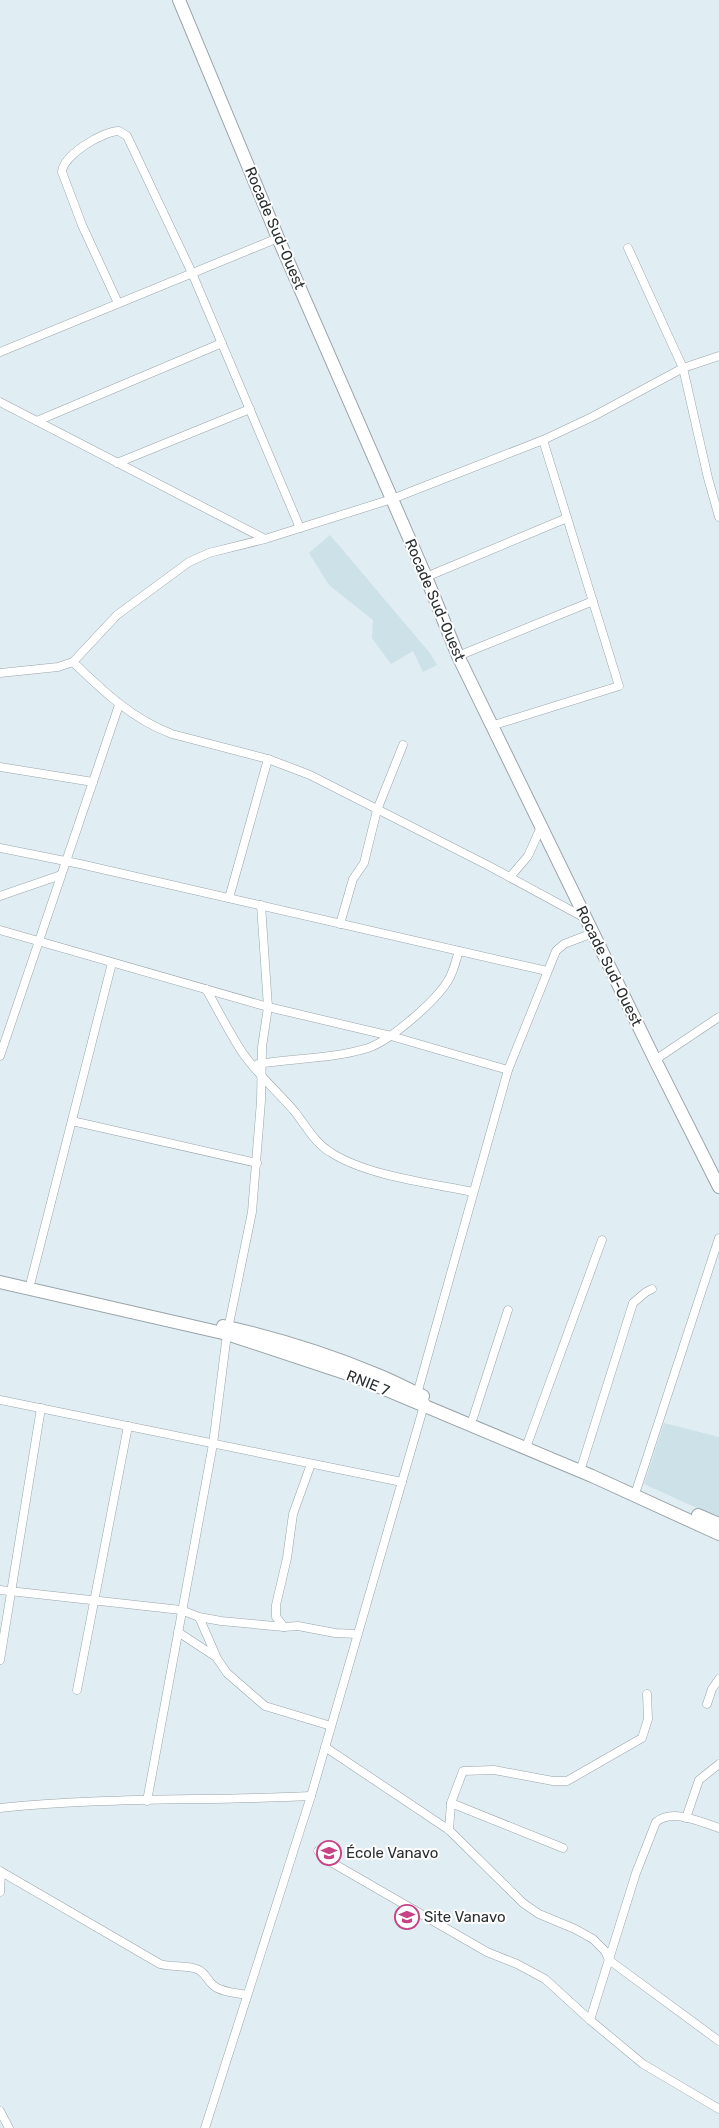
<svg xmlns="http://www.w3.org/2000/svg" width="719" height="2128" font-family="Rubik,sans-serif">
	<style>
		.built { fill: #cde1e9 }
		.lines { fill: none; stroke-linecap: round; stroke-linejoin: round }
		.street-casing { stroke: #9aa5aa; stroke-width: 9 }
		.primary-casing { stroke: #9aa5aa; stroke-width: 14 }
		.street { stroke: #fff; stroke-width: 8 }
		.primary { stroke: #fff; stroke-width: 12 }
		.labels { text-anchor: middle; dominant-baseline: central; stroke-width: 4; stroke-linejoin: round; paint-order: stroke }
		.street-label { font-size: 15px; fill: #2a2f31; stroke: #fff }
		.poi-label { font-size: 15px; fill: #2a2f31; stroke: #fff; text-anchor: start }
	</style>
	<rect width="100%" height="100%" fill="#e0edf2"/>
	<g class="built">
		<polygon points="330,535 429,652 437,665 423,672 413,651 391,664 372,638 373,620 329,585 309,553"/>
		<polygon points="664,1423 719,1437 719,1518 644,1484"/>
	</g>
	<g class="lines">
		<defs>
			<g id="street">
				<polyline points="628,248 683,368 708,478 719,517"/>
				<path d="M118,303l-36,-78 -20,-53c1,-17 41,-41 57,-41l8,5 65,137 108,255"/>
				<polyline points="0,352 278,238"/>
				<polyline points="0,402 265,539"/>
				<polyline points="37,421 222,343"/>
				<polyline points="117,463 250,409"/>
				<polyline points="426,577 567,518"/>
				<polyline points="458,656 593,601"/>
				<path d="M73,662c30,29 59,57 99,72l96,25 42,16 179,91 96,52"/>
				<polyline points="0,673 58,667 73,662 117,615 189,562 209,553 265,539 392,499 543,440 592,417 683,368 719,356"/>
				<polyline points="491,726 619,686 543,440"/>
				<polyline points="0,767 93,782"/>
				<polyline points="0,848 80,864 547,971"/>
				<polyline points="510,877 528,856 541,827"/>
				<polyline points="0,896 61,875"/>
				<polyline points="229,898 268,759"/>
				<polyline points="340,924 353,879 364,863 377,810 403,745"/>
				<polyline points="0,930 268,1007 391,1036 508,1070"/>
				<path d="M206,989c12,21 23,43 36,63 15,22 36,40 53,60 11,14 20,31 35,40 37,24 99,31 143,40"/>
				<polyline points="0,1056 119,705"/>
				<polyline points="655,1060 719,1017"/>
				<path d="M258,1064c36,-6 75,-5 110,-16 23,-8 71,-49 82,-71 4,-8 6,-17 9,-26"/>
				<polyline points="72,1121 257,1163"/>
				<polyline points="31,1281 112,963"/>
				<polyline points="417,1394 508,1070 556,951 564,944 593,933"/>
				<polyline points="0,1400 402,1482"/>
				<polyline points="473,1418 508,1310"/>
				<polyline points="528,1442 602,1240"/>
				<polyline points="582,1465 633,1303 646,1292 652,1289"/>
				<polyline points="637,1488 719,1238"/>
				<polyline points="0,1590 181,1610 199,1617 221,1621 284,1627 298,1626 335,1633 357,1634"/>
				<polyline points="199,1617 216,1656"/>
				<polyline points="284,1627 276,1617 276,1605 287,1558 293,1514 311,1464"/>
				<polyline points="178,1632 216,1657 227,1673 265,1706 331,1726"/>
				<polyline points="0,1660 41,1408"/>
				<polyline points="77,1690 128,1426"/>
				<polyline points="707,1704 712,1689 719,1679"/>
				<polyline points="325,1747 449,1830 523,1903 539,1914 575,1929 593,1939 605,1951 609,1960 719,2041"/>
				<polyline points="147,1801 213,1444 227,1334 252,1212 261,1101 262,1047 268,1007 261,905"/>
				<polyline points="451,1803 563,1848"/>
				<path d="M0,1808c103,-11 208,-7 311,-12"/>
				<polyline points="686,1818 699,1780 719,1764"/>
				<polyline points="449,1830 451,1803 463,1771 494,1770 553,1781 567,1781 642,1738 648,1719 647,1694"/>
				<polyline points="318,1851 325,1859 336,1865 487,1952 517,1964 545,1979 590,2020 643,2064 719,2109"/>
				<path d="M0,1871l160,93c13,4 27,0 39,6 7,4 8,10 14,15 7,7 24,8 34,10"/>
				<polyline points="0,1892 1,1873"/>
				<path d="M590,2020l46,-147 20,-51c17,-14 44,0 63,6"/>
				<polyline points="0,2111 9,2128"/>
				<polyline points="205,2128 311,1796 425,1402"/>
			</g>
			<g id="primary">
				<polyline points="179,0 278,238 426,577 458,656 655,1060 719,1187"/>
				<polyline points="0,1282 227,1334 351,1375 592,1476 719,1534"/>
				<path d="M223,1326c53,12 105,28 155,49 15,6 30,14 45,21"/>
				<polyline points="698,1515 719,1524"/>
			</g>
		</defs>
		<use href="#street" class="street-casing"/>
		<use href="#primary" class="primary-casing"/>
		<use href="#street" class="street"/>
		<use href="#primary" class="primary"/>
	</g>
	<defs>
		<symbol id="school-ring" viewBox="-11 -11 22 22"><circle r="9.5" fill="#fff" stroke="#c74386" stroke-width="1.5"/><path d="M0-5L7-2L0 1L-7-2ZM-4 1L0 2.5L4 1V4Q0 6-4 4Z" fill="#c74386"/></symbol>
	</defs>
	<g fill-rule="evenodd">
		<use href="#school-ring" x="315" y="1839" width="28" height="28"/>
		<use href="#school-ring" x="393" y="1903" width="28" height="28"/>
	</g>
	<g class="labels">
		<g class="street-label">
			<text transform="translate(275 228) rotate(67)">Rocade Sud-Ouest</text>
			<text transform="translate(435 600) rotate(67)">Rocade Sud-Ouest</text>
			<text transform="translate(609 966) rotate(64)">Rocade Sud-Ouest</text>
			<text transform="translate(368 1383) rotate(22)">RNIE 7</text>
		</g>
		<g class="poi-label">
			<text x="346" y="1853">École Vanavo</text>
			<text x="424" y="1917">Site Vanavo</text>
		</g>
	</g>
</svg>
